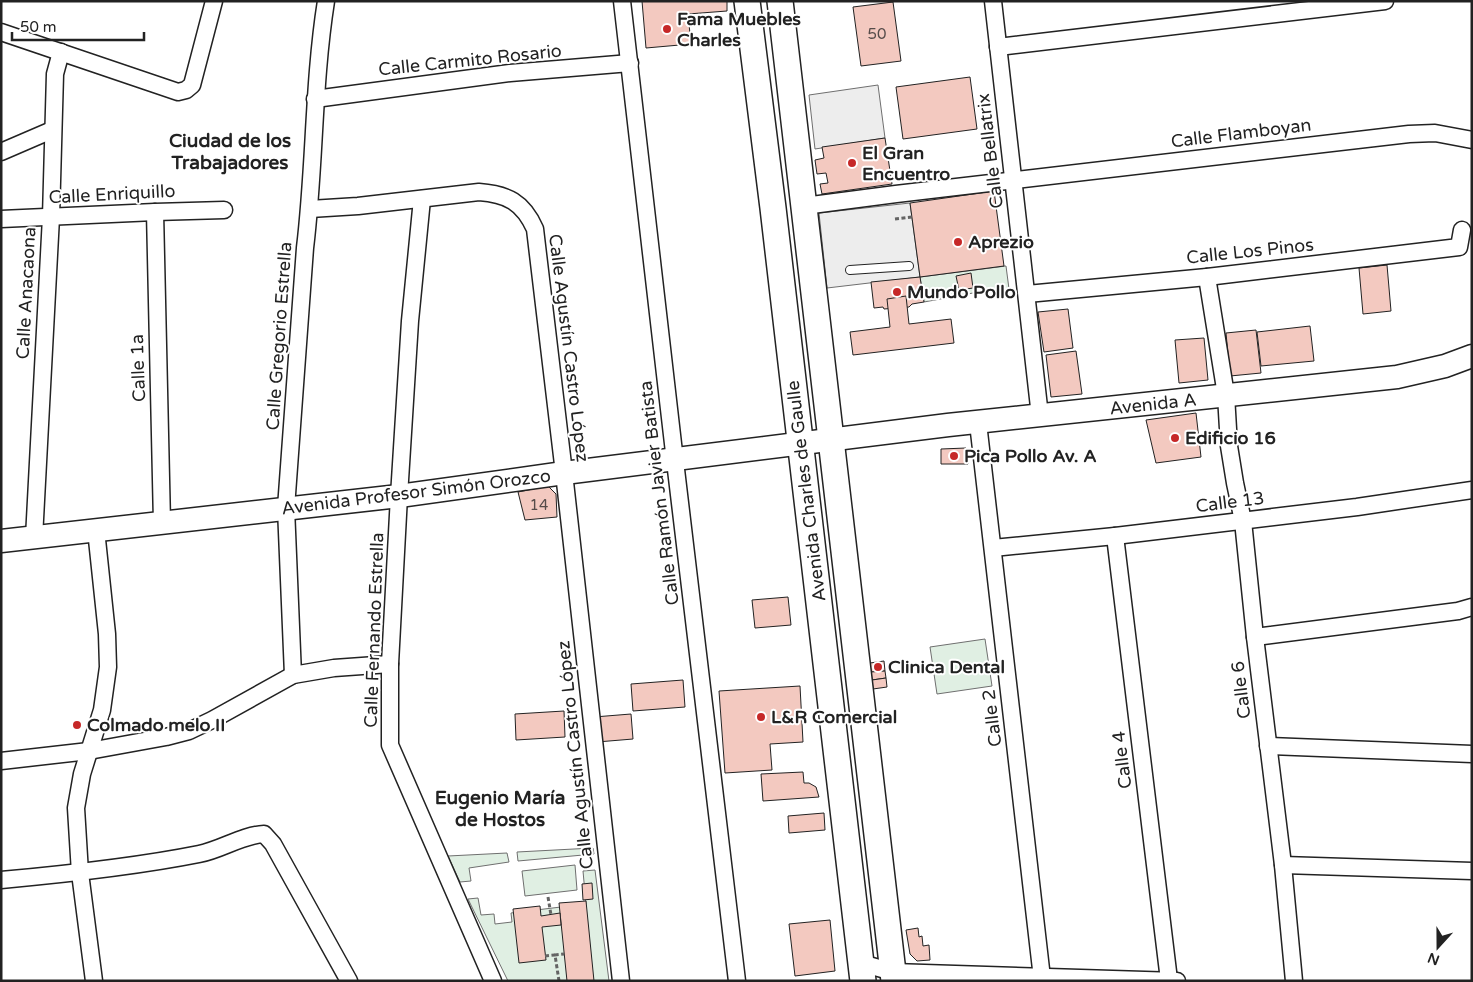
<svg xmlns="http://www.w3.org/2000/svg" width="1473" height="982" font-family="'Varela Round',sans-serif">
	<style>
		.green { fill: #e0efe3; stroke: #6f6f6f }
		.parking { fill: #ededed; stroke: #6f6f6f }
		.building { fill: #f3c9c0; stroke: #222 }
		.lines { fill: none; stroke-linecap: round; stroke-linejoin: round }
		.lane-casing { stroke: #222; stroke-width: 10 }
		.street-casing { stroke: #222; stroke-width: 19 }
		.secondary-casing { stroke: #222; stroke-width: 25 }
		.primary-casing { stroke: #222; stroke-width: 28 }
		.path { stroke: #646464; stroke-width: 3; stroke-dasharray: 4 2.5; stroke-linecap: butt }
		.lane { stroke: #fff; stroke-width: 8 }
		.street { stroke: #fff; stroke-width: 16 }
		.secondary { stroke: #fff; stroke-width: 22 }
		.primary { stroke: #fff; stroke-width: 25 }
		.poi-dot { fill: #c62828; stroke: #fff; stroke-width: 2 }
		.labels { text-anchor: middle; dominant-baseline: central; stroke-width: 4; stroke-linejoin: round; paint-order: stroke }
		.number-label { font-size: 15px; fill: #564c4a }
		.poi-label { font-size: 18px; font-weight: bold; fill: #222; stroke: #fff; text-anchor: start }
		.street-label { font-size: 18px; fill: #222; stroke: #fff }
		.neighbourhood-label { font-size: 19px; font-weight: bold; fill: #222; stroke: #fff }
	</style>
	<rect width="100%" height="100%" fill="#fff"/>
	<g class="green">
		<polygon points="1006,266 1009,289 973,293 924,302 920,277"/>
		<polygon points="985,639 992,686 937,694 930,647"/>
		<polygon points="593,848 594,854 518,861 517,852"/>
		<polygon points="507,853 509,862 469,868 471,881 460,882 448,856"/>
		<polygon points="575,865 577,890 525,896 522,871"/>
		<polygon points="595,870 609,981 508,981 468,899 478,898 481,915 494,914 495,924 512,922 511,913 586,904 583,871"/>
	</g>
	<g class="parking">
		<polygon points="878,85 885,138 815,149 809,95"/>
		<polygon points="910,203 920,277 827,288 819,213"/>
	</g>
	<g class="building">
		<polygon points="642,1 727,1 727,11 688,14 691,44 646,48"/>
		<polygon points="893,2 901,61 861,66 853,7"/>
		<polygon points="970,77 977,129 903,139 896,87"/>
		<polygon points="885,138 892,184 822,194 820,184 828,183 826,173 817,174 815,160 824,158 822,147"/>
		<polygon points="994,191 1004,266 920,277 910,203"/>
		<polygon points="1387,265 1391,311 1363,314 1359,268"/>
		<polygon points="971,273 973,288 959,290 956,276"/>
		<polygon points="920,277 924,302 912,304 909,307 884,309 883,307 874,308 871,282"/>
		<polygon points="906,296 909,324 951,319 954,343 853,355 850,332 890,327 887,299"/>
		<polygon points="1068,309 1073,348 1044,352 1038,312"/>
		<polygon points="1310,326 1314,361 1261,366 1257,332"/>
		<polygon points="1256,330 1261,373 1230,376 1226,333"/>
		<polygon points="1204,338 1208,380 1179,383 1175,340"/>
		<polygon points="1076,351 1082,394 1051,397 1046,355"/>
		<polygon points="1196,413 1201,457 1156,463 1146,420"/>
		<polygon points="966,448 968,464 941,464 941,449"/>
		<polygon points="548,486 556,494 557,517 525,520 518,492"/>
		<polygon points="788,597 791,625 755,628 752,600"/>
		<polygon points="884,661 885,671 871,672 870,663"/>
		<polygon points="885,671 886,678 872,680 871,672"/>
		<polygon points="886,678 887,687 873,689 872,680"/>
		<polygon points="683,680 685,707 633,711 631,684"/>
		<polygon points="800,686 803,742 770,744 772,770 725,773 719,691"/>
		<polygon points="564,711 565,737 516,740 515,714"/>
		<polygon points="631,714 633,739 597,742 594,717"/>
		<polygon points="803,772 804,783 809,783 816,787 819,797 763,801 761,774"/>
		<polygon points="824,813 825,830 789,833 788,816"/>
		<polygon points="592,883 593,899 583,900 582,884"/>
		<polygon points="586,901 594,981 567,981 559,903"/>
		<polygon points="540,906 541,916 560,913 561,925 542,927 546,960 519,963 513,909"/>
		<polygon points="830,920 835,971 795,976 789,924"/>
		<polygon points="918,928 919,937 922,936 923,946 929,945 930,960 917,961 910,954 906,930"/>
	</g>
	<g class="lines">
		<defs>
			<polyline id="lane" points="850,270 909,266"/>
			<g id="street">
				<polyline points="622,1 675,461 737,981"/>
				<polyline points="993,1 1040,416"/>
				<polyline points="1,32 178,92 186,90 192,85 214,1"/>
				<polyline points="998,47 1385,1"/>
				<polyline points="315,99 510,73 630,63"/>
				<polyline points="1,152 52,130"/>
				<polyline points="422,199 410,321 399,496 390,664 390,745 493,981"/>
				<polyline points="804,206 896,194 1409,134 1435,133 1472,140"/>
				<path d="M310,209l48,-3 121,-14c28,2 44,10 56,37l29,244 57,508"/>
				<polyline points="155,212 162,523"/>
				<polyline points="1,219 155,212 224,210"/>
				<polyline points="1207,277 1226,395 1229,446 1235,483 1243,521 1255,637 1283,865 1294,981"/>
				<polyline points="1027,294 1207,277 1459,247 1462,230"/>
				<polyline points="978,423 1042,978"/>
				<polyline points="1115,536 1169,980"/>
				<polyline points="34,538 51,217 55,74 61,52"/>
				<polyline points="993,548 1115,536 1357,507 1472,490"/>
				<polyline points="1255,637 1458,611 1472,607"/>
				<path d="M293,675l-7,-167 19,-260c10,-82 8,-165 21,-247"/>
				<polyline points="1268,746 1472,754"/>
				<polyline points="1,761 89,751 166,737 189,731 212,720 293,675 334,668 390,664"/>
				<polyline points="1283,865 1472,871"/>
				<path d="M1,880c66,-6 133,-13 198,-26 22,-4 43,-19 65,-20l9,10 76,137"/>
				<polyline points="861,963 893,972 1177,981"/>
				<polyline points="94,981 80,873 76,808 82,774 102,710 108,667 107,634 96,530"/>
			</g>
			<polyline id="secondary" points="1,541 399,496 564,473 948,425 1397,377 1445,366 1472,356"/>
			<g id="primary">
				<polyline points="747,1 773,208 863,981"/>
				<polyline points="780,1 894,981"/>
			</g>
		</defs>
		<use href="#lane" class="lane-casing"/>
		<use href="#street" class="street-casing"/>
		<use href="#secondary" class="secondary-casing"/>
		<use href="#primary" class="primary-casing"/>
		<g class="path">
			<polyline points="895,219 912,217"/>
			<polyline points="548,897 551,915"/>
			<polyline points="545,956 555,955"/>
			<polyline points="559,981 555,955 564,954"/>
		</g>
		<use href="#lane" class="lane"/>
		<use href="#street" class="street"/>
		<use href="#secondary" class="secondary"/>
		<use href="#primary" class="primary"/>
	</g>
	<g class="poi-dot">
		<circle cx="667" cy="29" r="5"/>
		<circle cx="852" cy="163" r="5"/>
		<circle cx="958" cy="242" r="5"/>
		<circle cx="897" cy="292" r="5"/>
		<circle cx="1175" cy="438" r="5"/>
		<circle cx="954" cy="456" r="5"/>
		<circle cx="878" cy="667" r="5"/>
		<circle cx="761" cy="717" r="5"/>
		<circle cx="77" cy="725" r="5"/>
	</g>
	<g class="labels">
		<g class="number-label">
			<text x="877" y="34">50</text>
			<text x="539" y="505">14</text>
		</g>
		<g class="poi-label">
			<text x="677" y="19">Fama Muebles<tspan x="677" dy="21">Charles</tspan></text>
			<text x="862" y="153">El Gran<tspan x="862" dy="21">Encuentro</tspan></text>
			<text x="968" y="242">Aprezio</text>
			<text x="907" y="292">Mundo Pollo</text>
			<text x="1185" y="438">Edificio 16</text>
			<text x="964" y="456">Pica Pollo Av. A</text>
			<text x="888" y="667">Clinica Dental</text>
			<text x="771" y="717">L&amp;R Comercial</text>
			<text x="87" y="725">Colmado melo II</text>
		</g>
		<g class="street-label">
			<text transform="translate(470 60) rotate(-6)">Calle Carmito Rosario</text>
			<text transform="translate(1241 133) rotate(-7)">Calle Flamboyan</text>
			<text transform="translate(990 151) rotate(-97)">Calle Bellatrix</text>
			<text transform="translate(112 194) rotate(-3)">Calle Enriquillo</text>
			<text transform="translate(1250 251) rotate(-6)">Calle Los Pinos</text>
			<text transform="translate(26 293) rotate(-87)">Calle Anacaona</text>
			<text transform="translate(279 336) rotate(-86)">Calle Gregorio Estrella</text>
			<text transform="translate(569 348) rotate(83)">Calle Agustín Castro López</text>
			<text transform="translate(138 368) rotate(-92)">Calle 1a</text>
			<text transform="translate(1153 404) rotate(-6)">Avenida A</text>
			<text transform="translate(806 491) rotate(-97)">Avenida Charles de Gaulle</text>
			<text transform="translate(416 492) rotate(-7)">Avenida Profesor Simón Orozco</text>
			<text transform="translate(659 493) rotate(-97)">Calle Ramón Javier Batista</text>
			<text transform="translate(1230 502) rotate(-7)">Calle 13</text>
			<text transform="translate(374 630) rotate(-88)">Calle Fernando Estrella</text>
			<text transform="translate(1241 690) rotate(-97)">Calle 6</text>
			<text transform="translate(992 718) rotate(-97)">Calle 2</text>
			<text transform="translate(575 755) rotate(-96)">Calle Agustín Castro López</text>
			<text transform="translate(1122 760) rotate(-97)">Calle 4</text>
		</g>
		<g class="neighbourhood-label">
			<text x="230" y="141">Ciudad de los<tspan x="230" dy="22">Trabajadores</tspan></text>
			<text x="500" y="798">Eugenio María<tspan x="500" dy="22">de Hostos</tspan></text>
		</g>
	</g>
	<rect width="1473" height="982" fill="none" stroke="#222222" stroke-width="5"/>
	<g transform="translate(1438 947) rotate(201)" stroke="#ffffff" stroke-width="4" paint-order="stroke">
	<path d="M0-4L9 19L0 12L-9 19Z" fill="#222222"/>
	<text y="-8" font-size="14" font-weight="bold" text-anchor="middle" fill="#222222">N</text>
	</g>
	<path d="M12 32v8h132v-8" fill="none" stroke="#222222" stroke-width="2.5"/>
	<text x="20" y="32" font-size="15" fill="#222222" stroke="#ffffff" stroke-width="4" paint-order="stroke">50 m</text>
</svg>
